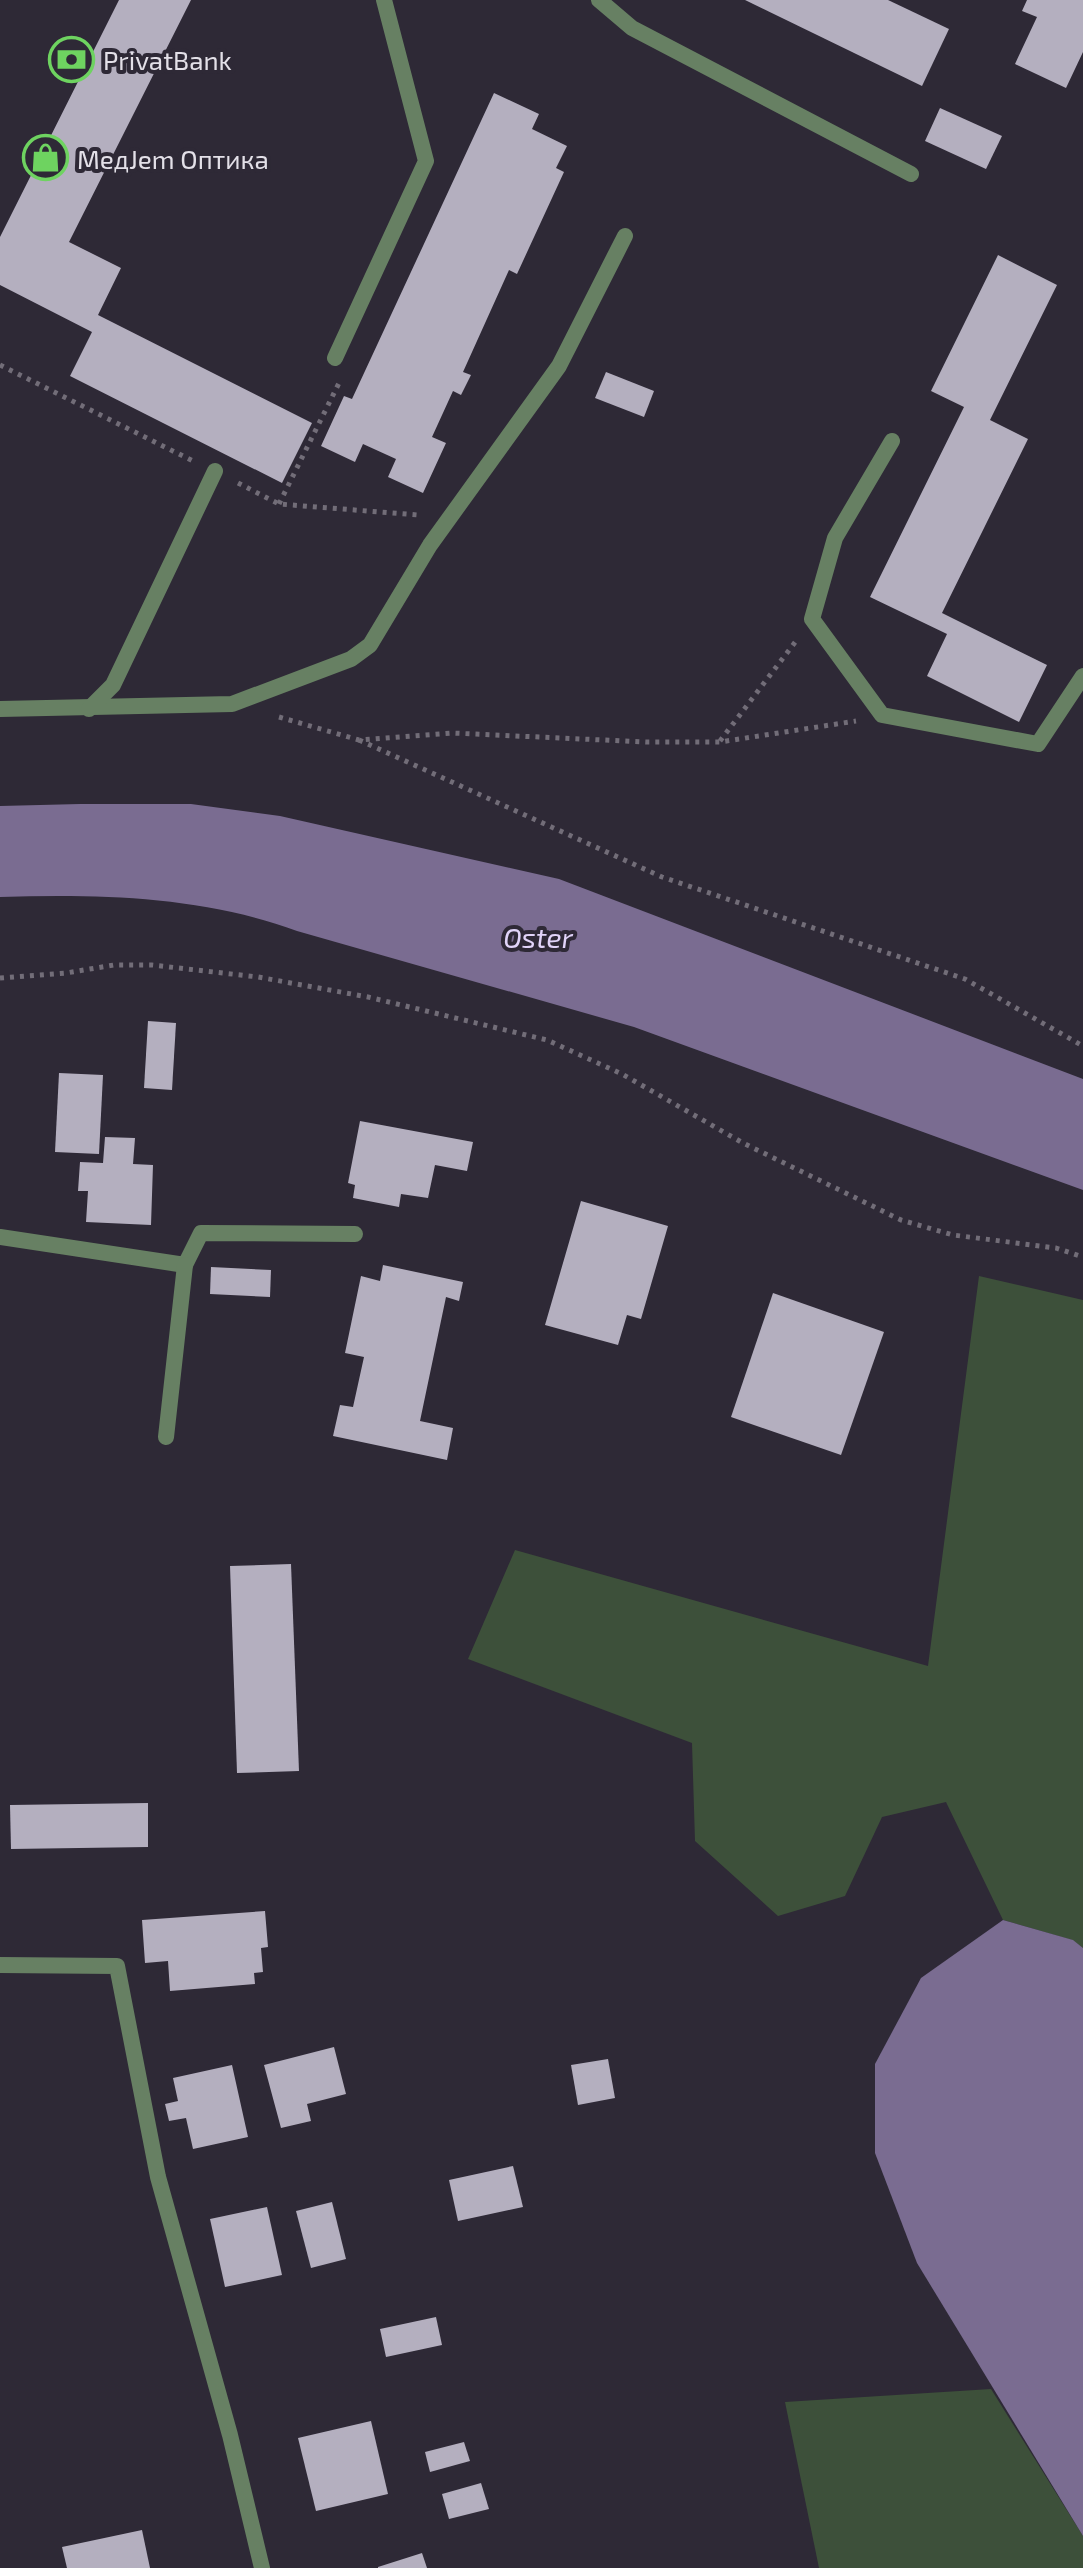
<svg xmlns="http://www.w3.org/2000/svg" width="1083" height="2568" font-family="'Exo 2',sans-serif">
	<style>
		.green { fill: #3d503a }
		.water { fill: #7a6c91 }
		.building { fill: #b4afbf }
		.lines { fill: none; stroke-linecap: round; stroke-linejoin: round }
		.path { stroke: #726d78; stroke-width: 5; stroke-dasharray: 4 6; stroke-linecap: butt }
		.lane { stroke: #678063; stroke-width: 16 }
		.street { stroke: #678063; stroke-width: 16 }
		.labels { text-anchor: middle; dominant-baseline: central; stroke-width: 8; stroke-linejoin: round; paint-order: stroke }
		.poi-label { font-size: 26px; fill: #e3e0e8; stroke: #2e2936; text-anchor: start }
		.water-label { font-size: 28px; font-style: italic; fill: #e1d4f9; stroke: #2e2936 }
	</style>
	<rect width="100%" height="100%" fill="#2e2936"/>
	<g class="green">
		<polygon points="979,1276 1083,1300 1083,1948 1072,1940 1003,1920 946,1802 882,1817 845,1896 778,1916 695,1841 692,1743 468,1659 515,1550 928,1666"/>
		<polygon points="991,2389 1083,2536 1083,2568 819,2568 785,2402"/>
	</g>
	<g class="water">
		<path d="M80,804h111l89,12 279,63 524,200v111l-449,-163 -337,-96c-95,-35 -197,-37 -297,-34v-91z"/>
		<polygon points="1003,1920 1073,1940 1083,1948 1083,2536 917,2263 875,2153 875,2064 921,1978"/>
	</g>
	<g class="building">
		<polygon points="119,0 191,0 69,242 121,268 98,315 312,423 282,483 70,376 92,332 0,285 0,237"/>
		<polygon points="745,0 888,0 949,29 922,86"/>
		<polygon points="1027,0 1083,0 1083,52 1066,88 1015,64 1037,17 1022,11"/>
		<polygon points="494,93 539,114 532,129 567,146 556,168 564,172 517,274 509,270 463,372 471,375 461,395 453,391 432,437 446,443 423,493 388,477 396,459 363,444 355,462 321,446 344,396 352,399"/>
		<polygon points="940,108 1002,136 986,169 925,141"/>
		<polygon points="998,255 1057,285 990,420 1028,439 942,613 1047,665 1019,722 927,676 947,634 870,597 964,407 931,391"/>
		<polygon points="606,372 654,391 644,417 595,398"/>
		<polygon points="148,1021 176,1023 172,1090 144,1088"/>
		<polygon points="59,1073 103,1075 99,1154 55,1152"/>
		<polygon points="360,1121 473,1142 467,1171 435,1165 428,1198 401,1194 399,1207 353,1198 355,1185 348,1183"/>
		<polygon points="105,1137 135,1138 133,1164 153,1165 151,1225 86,1222 88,1191 78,1191 80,1162 103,1163"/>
		<polygon points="581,1201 668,1226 641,1319 627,1315 618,1345 545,1325"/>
		<polygon points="383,1265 463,1282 459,1301 446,1297 420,1421 453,1428 447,1460 333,1436 340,1405 353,1407 364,1357 345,1353 361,1276 380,1281"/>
		<polygon points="211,1267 271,1270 270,1297 210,1294"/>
		<polygon points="773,1293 884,1332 841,1455 731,1417"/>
		<polygon points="291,1564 299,1771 237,1773 230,1566"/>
		<polygon points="148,1803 148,1847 11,1849 10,1805"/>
		<polygon points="265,1911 268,1947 261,1948 263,1972 254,1973 255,1984 170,1991 168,1961 145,1963 142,1920"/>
		<polygon points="334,2047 346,2094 307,2104 311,2121 281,2128 264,2065"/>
		<polygon points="608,2059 615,2098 578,2105 571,2065"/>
		<polygon points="232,2065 248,2137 193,2149 186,2118 169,2121 165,2104 178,2101 173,2078"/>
		<polygon points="513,2166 523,2207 458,2221 449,2180"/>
		<polygon points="332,2202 346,2259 311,2268 296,2211"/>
		<polygon points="267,2207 282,2275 225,2287 210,2219"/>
		<polygon points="436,2317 442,2345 386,2357 380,2329"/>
		<polygon points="371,2421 388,2494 316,2511 298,2438"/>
		<polygon points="464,2442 470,2461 430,2472 425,2452"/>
		<polygon points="481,2483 489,2509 449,2519 442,2494"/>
		<polygon points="142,2530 150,2568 67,2568 62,2547"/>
		<polygon points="422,2553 427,2568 378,2568 378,2567"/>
	</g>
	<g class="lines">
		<g class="path">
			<polyline points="0,365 193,461"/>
			<polyline points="238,483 279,504 418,515"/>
			<polyline points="279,504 339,383"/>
			<polyline points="279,717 359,740 452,733 646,742 720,742 856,721"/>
			<polyline points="359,740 662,877 965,979 1083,1046"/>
			<polyline points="720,741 796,641"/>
			<polyline points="0,978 66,973 114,965 152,965 258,977 368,997 547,1040 622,1074 743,1143 901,1220 953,1235 1056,1248 1083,1257"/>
		</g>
		<g class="lane">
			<polyline points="599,0 632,28 911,174"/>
			<polyline points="335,358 426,161 384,0"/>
			<polyline points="892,441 835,538 812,619 882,715 1038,744 1083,676"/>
			<polyline points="0,709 232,704 351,659 370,645 430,545 559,366 625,236"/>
			<polyline points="89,709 113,685 215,471"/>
			<polyline points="0,1237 185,1265 201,1233 355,1234"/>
			<polyline points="166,1437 185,1265"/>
		</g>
		<polyline class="street" points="0,1965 117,1966 158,2177 230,2435 262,2568"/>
	</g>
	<defs>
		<symbol id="bank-ring" viewBox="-11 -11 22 22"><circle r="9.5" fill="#2e2936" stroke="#6ed360" stroke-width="1.5"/><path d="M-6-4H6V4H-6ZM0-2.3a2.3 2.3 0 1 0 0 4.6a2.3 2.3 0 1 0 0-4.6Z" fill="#6ed360"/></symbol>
		<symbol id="shop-ring" viewBox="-11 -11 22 22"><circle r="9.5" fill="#2e2936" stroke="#6ed360" stroke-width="1.5"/><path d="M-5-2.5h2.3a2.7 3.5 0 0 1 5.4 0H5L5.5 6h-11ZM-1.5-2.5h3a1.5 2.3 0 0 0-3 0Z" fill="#6ed360"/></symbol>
	</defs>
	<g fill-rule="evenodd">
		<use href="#bank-ring" x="46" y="34" width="51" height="51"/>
		<use href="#shop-ring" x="20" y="132" width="51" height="51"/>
	</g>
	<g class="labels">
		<g class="poi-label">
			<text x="103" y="59">PrivatBank</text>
			<text x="77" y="158">МедJem Оптика</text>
		</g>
		<g class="water-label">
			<text x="538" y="937">Oster</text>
		</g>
	</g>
</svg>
